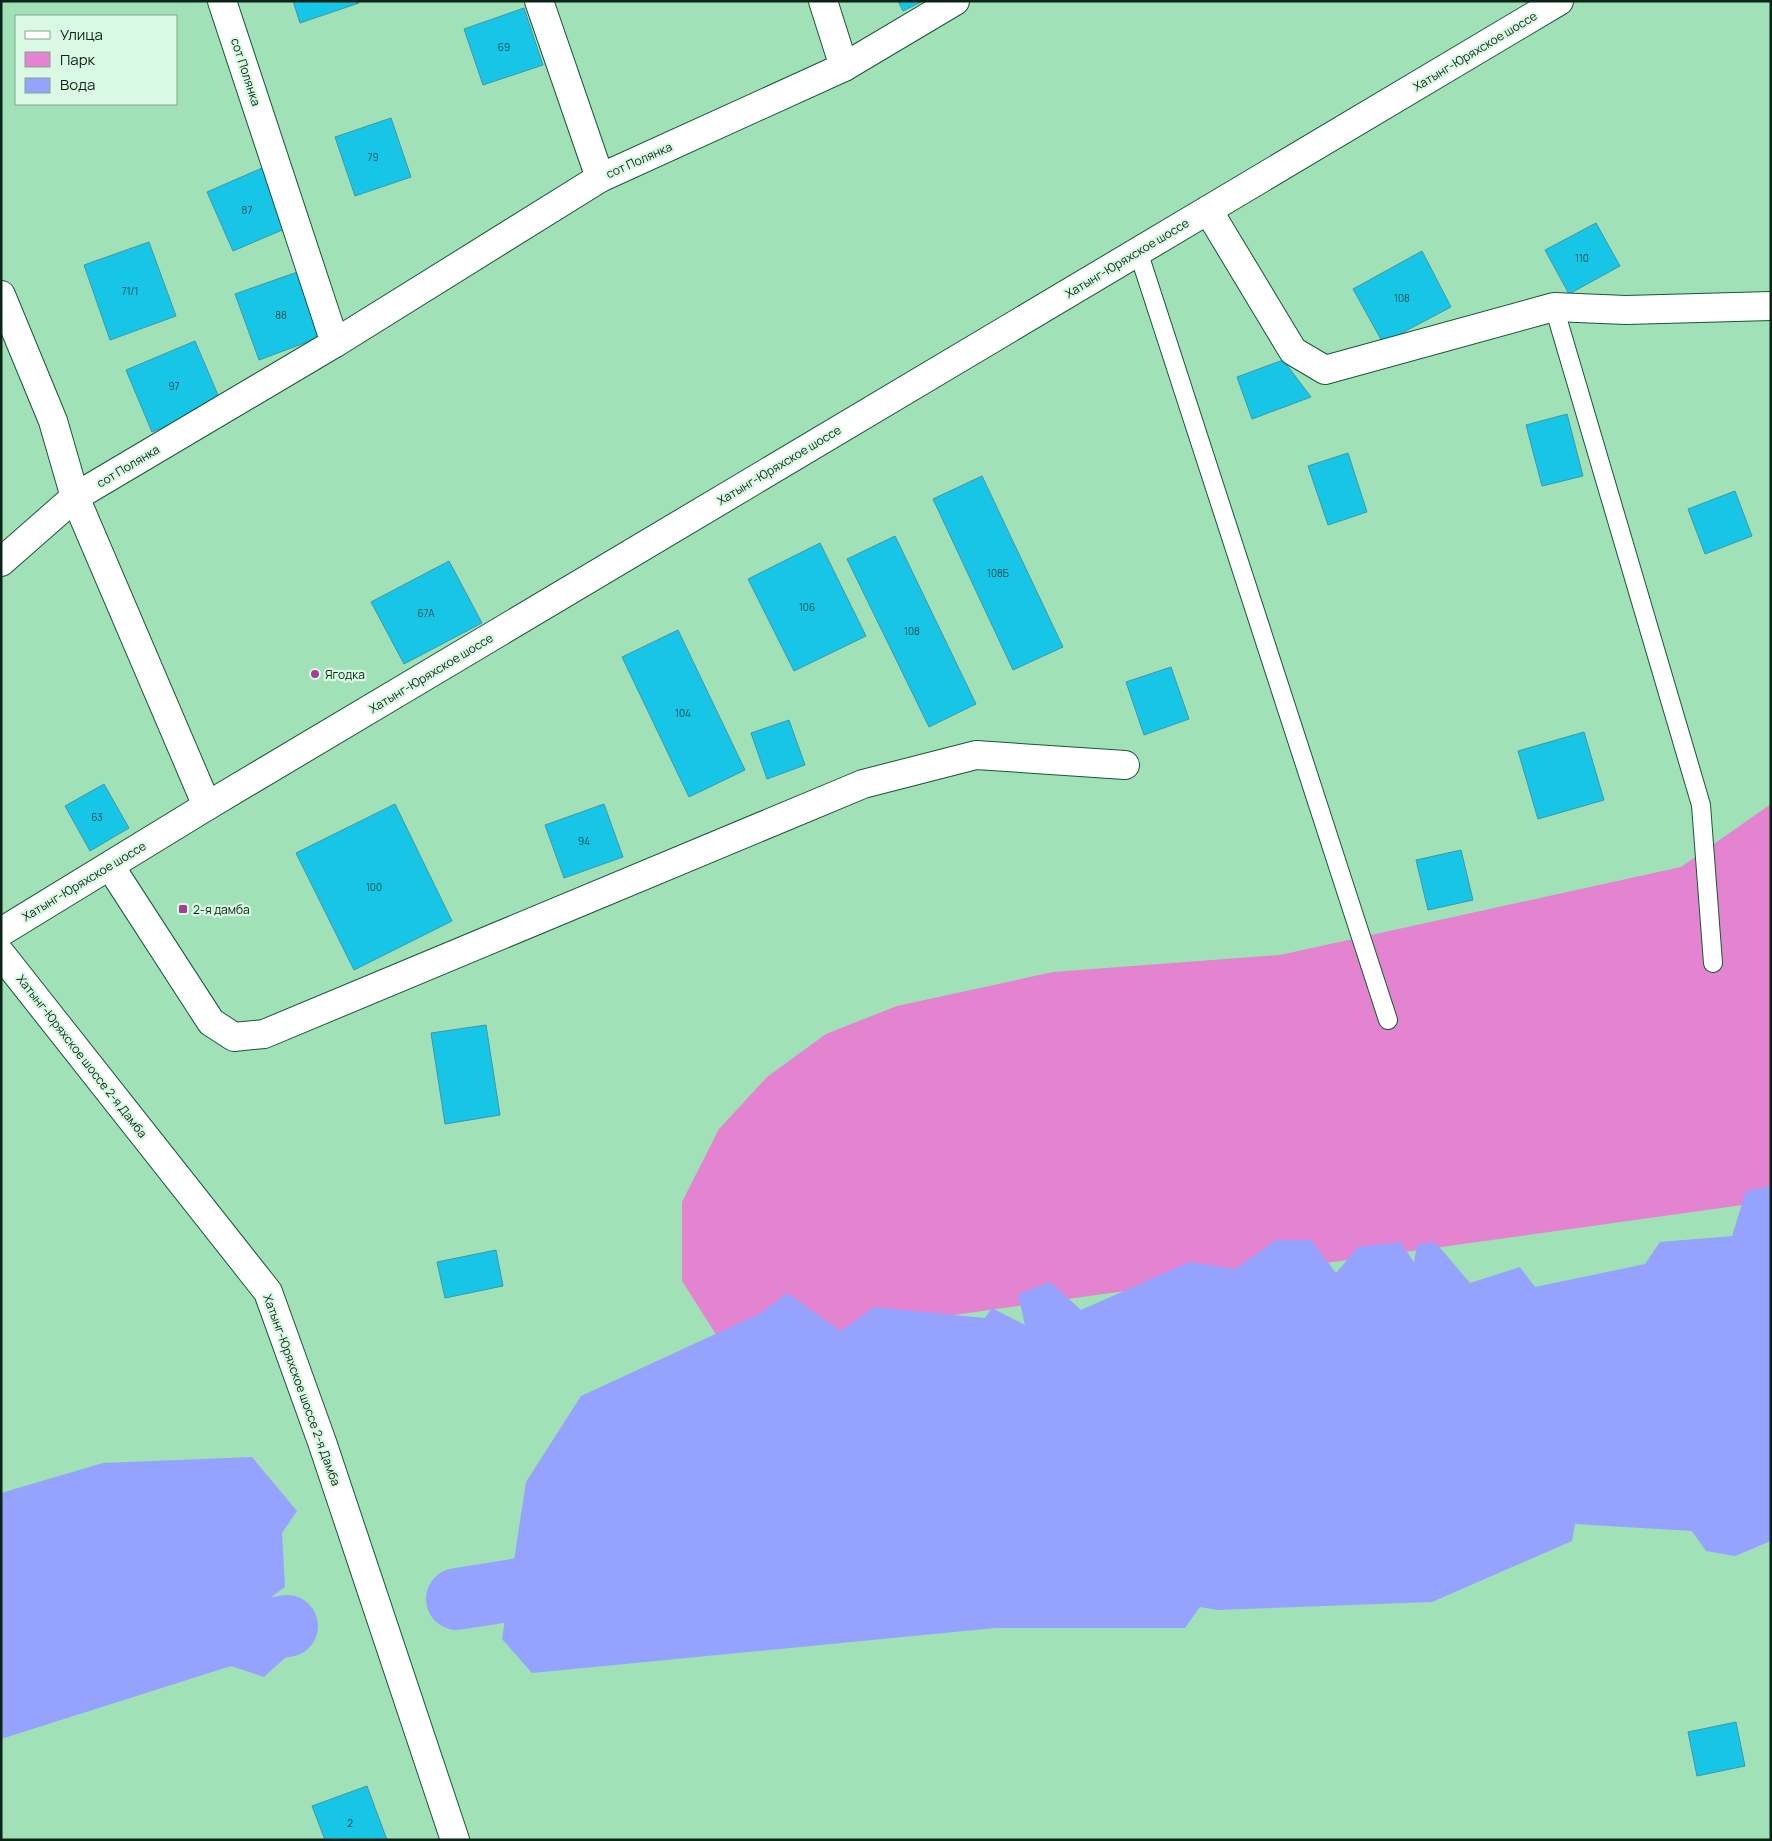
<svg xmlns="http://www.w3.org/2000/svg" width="1772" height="1841" font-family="Manrope,sans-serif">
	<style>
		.green { fill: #e483cf }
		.water { fill: #95a3fe }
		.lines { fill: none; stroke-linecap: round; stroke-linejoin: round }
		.river { stroke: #95a3fe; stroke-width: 62 }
		.building { fill: #17c6e7; stroke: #4096ab }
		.service-casing { stroke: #165835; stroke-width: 20 }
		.minor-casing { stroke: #165835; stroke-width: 30 }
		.secondary-casing { stroke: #165835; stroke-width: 30 }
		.service { stroke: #fff; stroke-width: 18 }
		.minor { stroke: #fff; stroke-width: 28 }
		.secondary { stroke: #fff; stroke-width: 28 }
		.poi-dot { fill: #aa3a96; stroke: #daf9e4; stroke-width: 2 }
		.labels { text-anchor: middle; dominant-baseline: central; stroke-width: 4.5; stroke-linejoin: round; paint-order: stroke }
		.number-label { font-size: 10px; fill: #0d4d4a }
		.street-label { font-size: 12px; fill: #0a2516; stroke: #daf9e4 }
		.poi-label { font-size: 12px; fill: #0a2516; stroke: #daf9e4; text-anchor: start }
	</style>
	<rect width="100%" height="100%" fill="#a0e1b7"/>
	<polygon class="green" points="1771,804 1771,1201 724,1347 682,1281 682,1202 719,1129 767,1077 826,1034 897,1006 1053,972 1280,955 1681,867"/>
	<g class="water">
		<polygon points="1771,1186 1771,1541 1735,1556 1706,1551 1692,1531 1575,1524 1572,1541 1432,1602 1217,1610 1200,1607 1185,1628 995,1628 532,1673 502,1639 526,1482 581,1396 761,1313 787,1293 841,1331 874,1307 985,1318 992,1308 1025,1325 1018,1294 1050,1282 1081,1310 1189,1262 1235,1269 1276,1240 1311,1240 1336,1273 1358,1247 1400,1242 1414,1262 1417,1245 1435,1242 1470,1283 1520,1267 1535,1287 1645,1264 1660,1242 1732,1236 1746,1191"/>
		<polygon points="252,1457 297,1511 282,1533 285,1587 252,1611 286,1657 264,1677 231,1666 1,1739 1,1493 103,1463"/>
	</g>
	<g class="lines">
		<g class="river">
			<polyline points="457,1599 596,1577"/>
			<polyline points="181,1643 287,1626"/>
		</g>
	</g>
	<g class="building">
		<polygon points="293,1 358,1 359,3 300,23"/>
		<polygon points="898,1 923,1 903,11"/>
		<polygon points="524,8 543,65 483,85 464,29"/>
		<polygon points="391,118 411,177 355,196 335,137"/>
		<polygon points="262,168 287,228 233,251 207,192"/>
		<polygon points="1596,223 1620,266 1569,294 1545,250"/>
		<polygon points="149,242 176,316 110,340 84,265"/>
		<polygon points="1422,251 1451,307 1383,343 1353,289"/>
		<polygon points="303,270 326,335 259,360 235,294"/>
		<polygon points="195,341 221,402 152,432 126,370"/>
		<polygon points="1283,360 1311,397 1252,419 1237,377"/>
		<polygon points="1567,414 1583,476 1542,486 1526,425"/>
		<polygon points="1348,453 1367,512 1328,525 1308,466"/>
		<polygon points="982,476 1063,647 1013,670 933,499"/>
		<polygon points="1735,491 1752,536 1705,554 1688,509"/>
		<polygon points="895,536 976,704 929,727 847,559"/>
		<polygon points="820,543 866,636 794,671 748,579"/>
		<polygon points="449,561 482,623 404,664 371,602"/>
		<polygon points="678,630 745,770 689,797 622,657"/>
		<polygon points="1171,667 1189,719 1144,735 1126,682"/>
		<polygon points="789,720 805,765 767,779 751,733"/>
		<polygon points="1584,732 1604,800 1538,819 1518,751"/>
		<polygon points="104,784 129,828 90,851 65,806"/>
		<polygon points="395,804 452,921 354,970 296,853"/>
		<polygon points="604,804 623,857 564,878 545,825"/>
		<polygon points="1461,850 1473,900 1428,910 1416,860"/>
		<polygon points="486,1025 500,1115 445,1124 431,1033"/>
		<polygon points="496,1250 503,1286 445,1298 437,1262"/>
		<polygon points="1736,1722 1745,1766 1697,1776 1688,1732"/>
		<polygon points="367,1786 387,1840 325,1840 312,1806"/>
	</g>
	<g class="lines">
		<defs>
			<g id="service">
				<polyline points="1138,251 1388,1020"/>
				<polyline points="1554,307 1701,805 1713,963"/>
			</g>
			<g id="minor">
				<polyline points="222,1 335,343"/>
				<polyline points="539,1 600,178"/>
				<polyline points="823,1 844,67"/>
				<polyline points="1208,210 1293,351 1325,370 1554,307 1626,310 1771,306"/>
				<polyline points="1,295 53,421 75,497 207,806"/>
				<polyline points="1,562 75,497 335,343 600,178 844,67 955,1"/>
				<polyline points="110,866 211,1022 234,1037 264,1034 863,784 976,755 1125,765"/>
				<polyline points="1,954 268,1292 322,1442 455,1840"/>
			</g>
			<polyline id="secondary" points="1,932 207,806 1559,1"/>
		</defs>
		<use href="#service" class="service-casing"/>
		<use href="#minor" class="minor-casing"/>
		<use href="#secondary" class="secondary-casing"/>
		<use href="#service" class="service"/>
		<use href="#minor" class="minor"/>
		<use href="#secondary" class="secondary"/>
	</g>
	<g class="poi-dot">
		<circle cx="315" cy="674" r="5"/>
		<rect x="178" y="904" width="10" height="10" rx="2.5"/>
	</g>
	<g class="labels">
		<g class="number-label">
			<text x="504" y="47">69</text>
			<text x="373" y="157">79</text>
			<text x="247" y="210">87</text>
			<text x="1582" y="258">110</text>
			<text x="130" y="291">71/1</text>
			<text x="1402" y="298">108</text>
			<text x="281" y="315">88</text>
			<text x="174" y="386">97</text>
			<text x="998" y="573">108Б</text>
			<text x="807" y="607">106</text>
			<text x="426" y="613">67А</text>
			<text x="912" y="631">108</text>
			<text x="683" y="713">104</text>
			<text x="97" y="817">63</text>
			<text x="584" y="841">94</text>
			<text x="374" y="887">100</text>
			<text x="350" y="1823">2</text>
		</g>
		<g class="street-label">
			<text transform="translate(1475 51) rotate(-31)">Хатынг-Юряхское шоссе</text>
			<text transform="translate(246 72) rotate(72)">сот Полянка</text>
			<text transform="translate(639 160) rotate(-24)">сот Полянка</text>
			<text transform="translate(1127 258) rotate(-31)">Хатынг-Юряхское шоссе</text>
			<text transform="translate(779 465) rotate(-31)">Хатынг-Юряхское шоссе</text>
			<text transform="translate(128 466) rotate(-31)">сот Полянка</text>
			<text transform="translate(431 673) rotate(-31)">Хатынг-Юряхское шоссе</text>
			<text transform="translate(84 881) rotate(-31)">Хатынг-Юряхское шоссе</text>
			<text transform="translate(82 1056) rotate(52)">Хатынг-Юряхское шоссе 2-я Дамба</text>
			<text transform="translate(302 1390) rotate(70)">Хатынг-Юряхское шоссе 2-я Дамба</text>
		</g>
		<g class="poi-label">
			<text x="325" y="674">Ягодка</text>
			<text x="193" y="909">2-я дамба</text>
		</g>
	</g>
	<rect width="1772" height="1841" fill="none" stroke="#0a2516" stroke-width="5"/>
	<rect x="15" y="15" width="162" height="90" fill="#daf9e4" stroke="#87a492"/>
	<rect x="25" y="31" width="25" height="8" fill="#ffffff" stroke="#87a492"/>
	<text x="60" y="40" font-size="15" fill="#0a2516">Улица</text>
	<rect x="25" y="52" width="25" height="15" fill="#e483cf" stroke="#87a492"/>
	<text x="60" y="65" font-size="15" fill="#0a2516">Парк</text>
	<rect x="25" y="78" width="25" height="15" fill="#95a3fe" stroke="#87a492"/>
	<text x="60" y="90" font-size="15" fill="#0a2516">Вода</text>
</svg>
